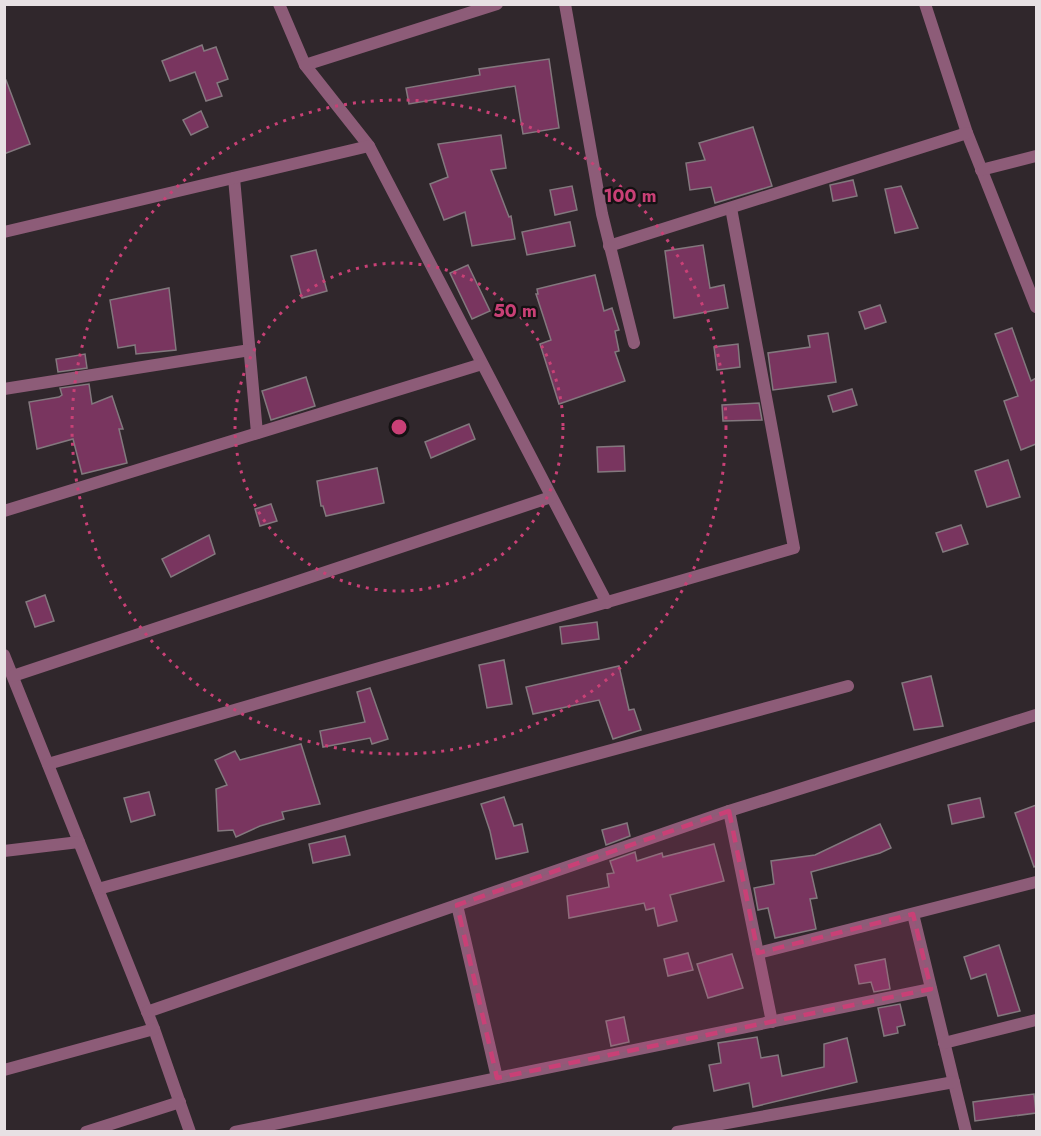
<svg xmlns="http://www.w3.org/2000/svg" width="1041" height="1136" font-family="Jost,sans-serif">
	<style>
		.building { fill: #79355f; stroke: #83787e; stroke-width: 1.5 }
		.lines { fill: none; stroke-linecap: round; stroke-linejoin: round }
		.minor { stroke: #8d5c78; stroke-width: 12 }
		.marked { fill: #c94076; fill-opacity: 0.2; stroke: #c94076; stroke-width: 4.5; stroke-dasharray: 12 8; stroke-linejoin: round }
		.ring { fill: none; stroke: #c94076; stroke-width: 3; stroke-dasharray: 3 6 }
		.centre { fill: #c94076; stroke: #151113; stroke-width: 3 }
		.ring-label { font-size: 18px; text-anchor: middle; font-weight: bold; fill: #c94076; stroke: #151113; stroke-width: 4.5; stroke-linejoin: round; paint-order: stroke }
	</style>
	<rect width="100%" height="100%" fill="#30272c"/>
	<g class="building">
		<polygon points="202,45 204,51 216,47 228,79 217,83 222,96 206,101 195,72 170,81 162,61"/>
		<polygon points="549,59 559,128 523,134 515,86 409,104 406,88 480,75 479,69"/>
		<polygon points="4,80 6,80 30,144 4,154"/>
		<polygon points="201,111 208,127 191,135 183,120"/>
		<polygon points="753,127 772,186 715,203 711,187 690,190 686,163 705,160 699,143"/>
		<polygon points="501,135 506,168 491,170 509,217 511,216 515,239 472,246 465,212 444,220 430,184 448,177 438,144"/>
		<polygon points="853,180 857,196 833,201 830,185"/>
		<polygon points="572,186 577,210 555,215 550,190"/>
		<polygon points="901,186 918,228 895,233 885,189"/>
		<polygon points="570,222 575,246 527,255 522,232"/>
		<polygon points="703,245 710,288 724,285 728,308 674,318 665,251"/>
		<polygon points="316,250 327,291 302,298 291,256"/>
		<polygon points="468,265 490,311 472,319 450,273"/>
		<polygon points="595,275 604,311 612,308 619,330 615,331 619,351 615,352 625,381 559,404 540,344 551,340 536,294 538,294 537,289"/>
		<polygon points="169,288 176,350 136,354 135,345 118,348 110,300"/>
		<polygon points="880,305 886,322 865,329 859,312"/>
		<polygon points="1012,328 1031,381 1036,378 1036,444 1021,450 1004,401 1018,396 995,334"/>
		<polygon points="828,333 836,382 773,390 768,353 810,347 808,336"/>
		<polygon points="738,344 740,367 717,370 714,347"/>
		<polygon points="85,354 87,368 58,372 56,359"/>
		<polygon points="306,377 315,406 271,420 262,391"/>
		<polygon points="89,384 92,404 112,396 123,429 119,429 127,463 82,474 73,439 37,449 29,402 59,397 62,395 60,388"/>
		<polygon points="852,389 857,405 833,412 828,396"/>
		<polygon points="759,403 762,420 723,421 722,405"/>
		<polygon points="469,424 475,439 431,458 425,442"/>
		<polygon points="624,446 625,471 598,472 597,447"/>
		<polygon points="1008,460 1020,497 987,507 975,471"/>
		<polygon points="377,468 384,503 326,516 323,506 321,506 317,481"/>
		<polygon points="271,504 277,521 260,526 255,509"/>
		<polygon points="961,525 968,544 943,552 936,533"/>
		<polygon points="209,535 215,554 171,577 162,559"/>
		<polygon points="45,595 54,621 35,627 26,602"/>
		<polygon points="597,622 599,639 562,644 560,627"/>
		<polygon points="504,660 512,704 487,708 479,665"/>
		<polygon points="619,666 629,710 634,709 641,730 613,739 599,700 533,714 526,687"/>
		<polygon points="931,676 943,726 914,730 902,683"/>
		<polygon points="370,688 388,739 372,744 370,738 323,747 320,731 365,722 357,692"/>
		<polygon points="301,744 320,804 282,812 284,819 260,826 236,837 233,830 218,831 216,789 227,785 215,760 235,751 240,760"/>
		<polygon points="149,792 155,815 131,822 124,798"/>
		<polygon points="504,797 514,826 522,824 528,852 496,859 490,831 481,804"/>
		<polygon points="980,798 984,817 952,824 948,805"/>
		<polygon points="1036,805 1036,866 1034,867 1015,813"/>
		<polygon points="627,823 630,836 606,845 602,830"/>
		<polygon points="880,824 891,848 880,853 811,872 817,898 810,899 816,929 775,938 768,908 758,910 754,888 774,884 771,861 815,855"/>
		<polygon points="345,836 350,855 313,863 309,844"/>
		<polygon points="714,844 724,881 670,895 677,921 658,926 654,908 646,910 644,903 569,918 567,896 609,887 607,874 614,873 610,861 635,852 637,861 662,853 663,857"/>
		<polygon points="999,945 1020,1011 998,1016 986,974 971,979 964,957"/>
		<polygon points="688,953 693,970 668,976 664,959"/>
		<polygon points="732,954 743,988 708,998 697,964"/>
		<polygon points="885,959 890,989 874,992 871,982 859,984 855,965"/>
		<polygon points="900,1004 905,1025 897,1027 898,1033 884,1036 878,1008"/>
		<polygon points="624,1017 629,1042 611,1046 606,1021"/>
		<polygon points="757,1037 761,1058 778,1055 782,1076 824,1067 824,1044 847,1038 857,1082 753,1107 749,1083 714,1091 709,1065 721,1063 718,1043"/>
		<polygon points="1034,1094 1036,1113 975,1121 973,1102"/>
	</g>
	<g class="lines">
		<g class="minor">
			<polyline points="279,4 305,65 369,146 607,603"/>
			<polyline points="565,4 602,214 634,343"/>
			<polyline points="925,4 967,133 1036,307"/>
			<polyline points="305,65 497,4"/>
			<polyline points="981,170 1036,156"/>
			<polyline points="234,178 257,433"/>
			<polyline points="4,232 369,146"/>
			<polyline points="609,246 967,133"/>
			<polyline points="4,389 250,350"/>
			<polyline points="4,511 482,364"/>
			<polyline points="4,655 154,1029 190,1132"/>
			<polyline points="13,676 551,497"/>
			<polyline points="48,764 794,548 731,208"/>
			<polyline points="729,811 772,1022"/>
			<polyline points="4,851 79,842"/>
			<polyline points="98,889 848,686"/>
			<polyline points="457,905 497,1078"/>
			<polyline points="913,914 966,1132"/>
			<polyline points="758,953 1036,882"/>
			<polyline points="147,1012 729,811 1036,715"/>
			<polyline points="944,1043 1036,1020"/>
			<polyline points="4,1070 154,1029"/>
			<polyline points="86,1132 180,1102"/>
			<polyline points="235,1132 931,989"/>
			<polyline points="677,1132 954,1082"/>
		</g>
	</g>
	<path class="marked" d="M729,811l29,142 155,-39 18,75 -434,89 -40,-173z"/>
	<g class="ring">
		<circle cx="399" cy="427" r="164"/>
		<circle cx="399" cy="427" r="327"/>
	</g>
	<circle cx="399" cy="427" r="9" class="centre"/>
	<g class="ring-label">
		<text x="630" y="202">100 m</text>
		<text x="515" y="317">50 m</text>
	</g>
	<rect width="1041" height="1136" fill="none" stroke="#e7e0e3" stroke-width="12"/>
</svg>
